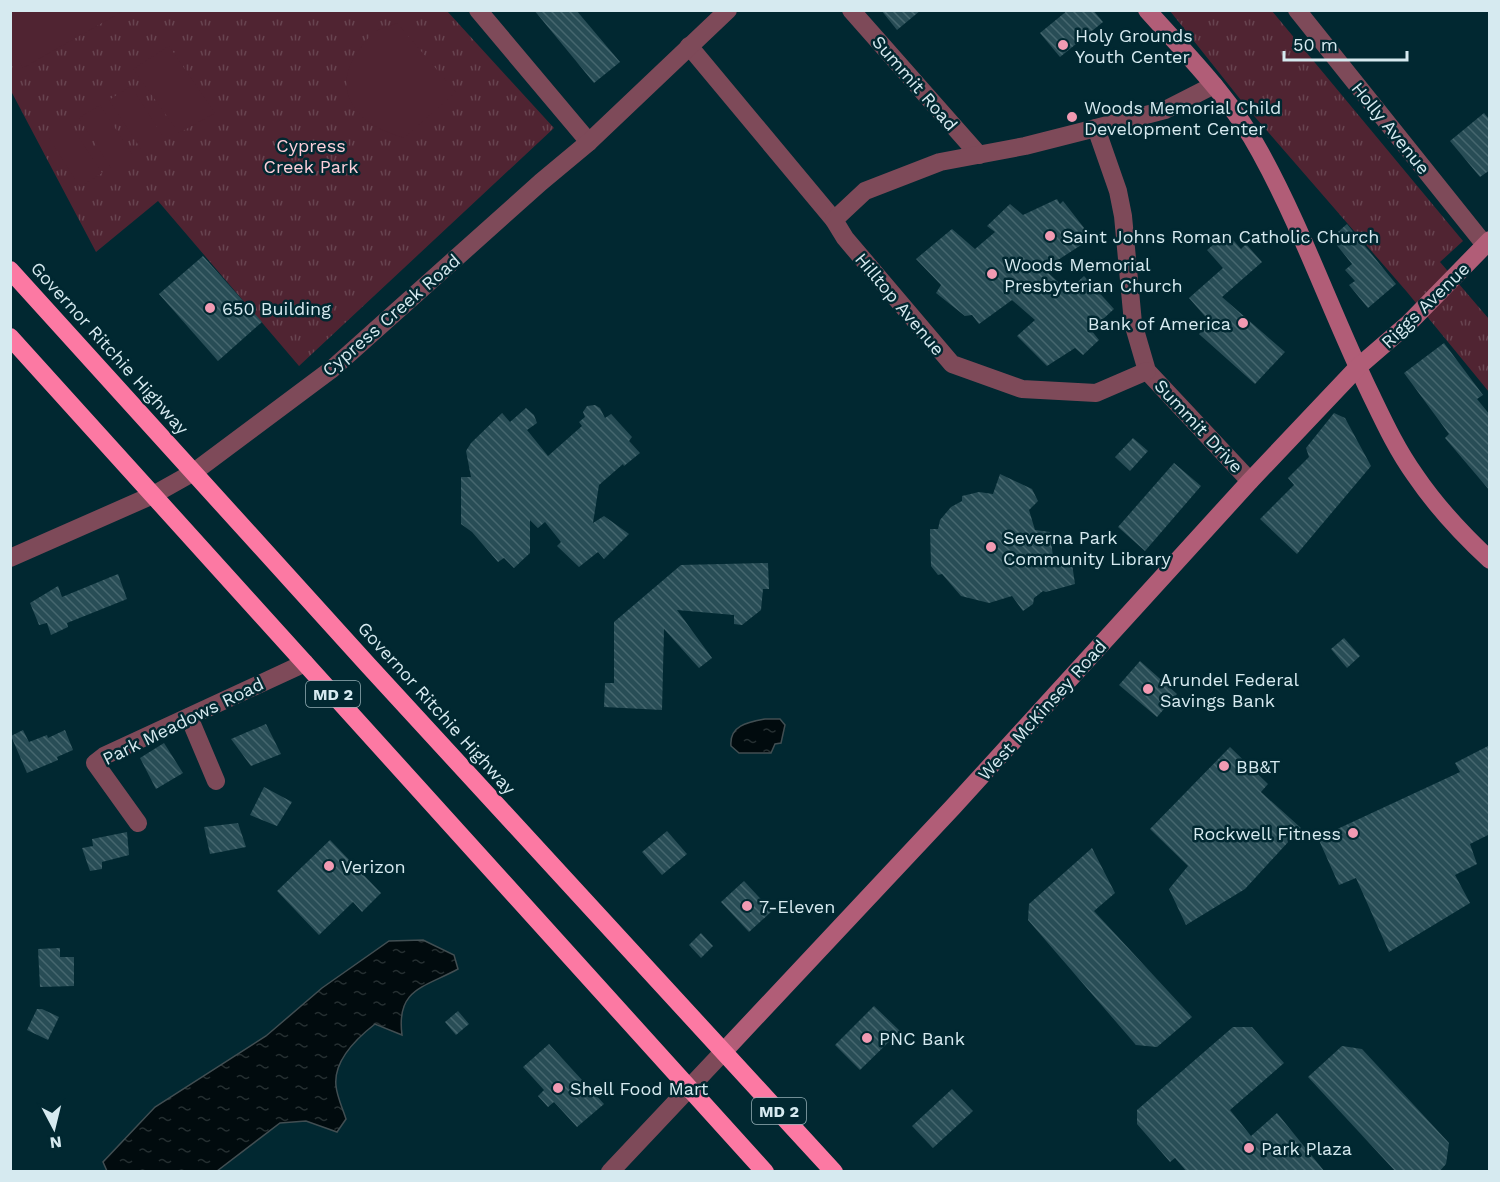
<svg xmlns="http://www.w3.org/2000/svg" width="1500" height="1182" font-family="'Work Sans',sans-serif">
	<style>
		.park { fill: url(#park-tufts) }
		.pitch { fill: #502432 }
		.water { fill: url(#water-ripples); stroke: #414e52; stroke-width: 1.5 }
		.building { fill: url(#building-back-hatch) }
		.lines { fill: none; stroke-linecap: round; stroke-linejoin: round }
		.street { stroke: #7e4a59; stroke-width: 18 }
		.secondary { stroke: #b15d77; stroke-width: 18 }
		.highway { stroke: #fc79a3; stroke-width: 18 }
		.poi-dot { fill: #f19ab2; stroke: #012831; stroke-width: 2 }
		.labels { text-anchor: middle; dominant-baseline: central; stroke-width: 5; stroke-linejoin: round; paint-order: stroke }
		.shield { fill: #012831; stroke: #96b0b7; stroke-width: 1.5 }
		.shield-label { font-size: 16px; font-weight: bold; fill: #d6eaf0 }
		.poi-label { font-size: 18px; fill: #d6eaf0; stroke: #012831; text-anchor: start }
		.street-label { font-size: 18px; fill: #d6eaf0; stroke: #012831 }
		.park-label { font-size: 18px; fill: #fdcfda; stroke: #012831 }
	</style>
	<defs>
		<pattern id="park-tufts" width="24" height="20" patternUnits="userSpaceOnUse" patternTransform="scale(1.5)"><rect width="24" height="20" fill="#502432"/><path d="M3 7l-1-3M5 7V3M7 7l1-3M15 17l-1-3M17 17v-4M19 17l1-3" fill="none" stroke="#684450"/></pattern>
		<pattern id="water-ripples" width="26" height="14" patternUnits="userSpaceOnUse" patternTransform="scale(1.5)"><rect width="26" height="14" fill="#010b0e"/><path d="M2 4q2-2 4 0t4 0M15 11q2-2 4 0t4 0" fill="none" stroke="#252f31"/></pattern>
		<pattern id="building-back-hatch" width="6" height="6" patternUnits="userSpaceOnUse" patternTransform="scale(1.5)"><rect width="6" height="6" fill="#284d56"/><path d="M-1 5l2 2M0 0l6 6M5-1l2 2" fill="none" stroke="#46676f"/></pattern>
	</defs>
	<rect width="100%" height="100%" fill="#012831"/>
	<g class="park">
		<polygon points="10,11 447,11 554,128 299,366 158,201 96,252 11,91"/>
		<polygon points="1170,11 1272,11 1463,241 1440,262 1489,319 1489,392 1407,292 1248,109"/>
	</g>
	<g class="pitch">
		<polygon points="10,11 11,10 123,11 23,68 11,46"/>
		<path d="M397,23l59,69 -52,46c-8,-3 -18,-6 -26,-10 -30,-17 -42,-45 -21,-75 5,-7 11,-16 18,-21 6,-4 15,-6 22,-9z"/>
		<polygon points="169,46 215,113 179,133 133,69"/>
		<polygon points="131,86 162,135 141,149 109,100"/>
		<polygon points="100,105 132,154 111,168 79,118"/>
		<polygon points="70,124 102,173 80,187 49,138"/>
	</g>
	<g class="water">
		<path d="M765,719h15l5,6 -4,18 -6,1 -4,9h-32l-8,-7c-2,-21 18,-24 34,-27z"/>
		<path d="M423,940l31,15 4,14c-35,19 -62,20 -56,66l-27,-11c-18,14 -42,36 -39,62 1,11 7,23 10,33l-9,13 -31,-11 -26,2 -63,48h-110l-4,-9 52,-55 111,-71 56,-48 67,-47z"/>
	</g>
	<g class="building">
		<polygon points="534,10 576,10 620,62 594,83"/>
		<polygon points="881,10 921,10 897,30"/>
		<polygon points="1068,10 1093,10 1103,22 1060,57 1040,33"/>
		<polygon points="1484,113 1490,120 1490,170 1480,177 1450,141"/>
		<polygon points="1057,199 1060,204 1063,201 1092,238 1044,269 1068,291 1084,276 1114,309 1091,330 1099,340 1083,355 1075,348 1047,366 1017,336 1035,320 1012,300 979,324 972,315 965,316 936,293 941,285 916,259 952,229 975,249 995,232 987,226 1010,204 1023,215"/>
		<polygon points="1347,224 1396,284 1368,308 1349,285 1355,281 1345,270 1352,264 1331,238"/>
		<polygon points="1227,233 1241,249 1246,244 1262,262 1222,297 1285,352 1255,384 1199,334 1210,322 1189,298 1223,268 1207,250"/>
		<polygon points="203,256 262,322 218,361 159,294"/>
		<polygon points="1444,343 1483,395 1477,399 1490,415 1490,491 1445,438 1449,434 1404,373"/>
		<polygon points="595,405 600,408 605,418 611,414 632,437 629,441 640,453 624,466 623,464 599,485 593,523 604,516 629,534 604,559 598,552 579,567 557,546 561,542 545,522 538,528 530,520 530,553 514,568 504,558 498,562 472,532 461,524 461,477 471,477 466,451 471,443 502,413 510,422 526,408 534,415 537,423 527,430 548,456 582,426 579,422 585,417 583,412 587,406"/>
		<polygon points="1334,413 1345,418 1371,466 1297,554 1260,519 1294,485 1288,478 1309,457 1306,448"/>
		<polygon points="1133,438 1148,451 1130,471 1115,457"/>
		<polygon points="1174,463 1201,486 1145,551 1118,527"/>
		<polygon points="1000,474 1032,489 1038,501 1029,510 1035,530 1050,532 1053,557 1071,557 1075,584 1046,592 1043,591 1034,598 1033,604 1023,611 1012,596 989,603 961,596 942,574 938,575 931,566 930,529 938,529 940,520 951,507 962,501 962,496 979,492 993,494"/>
		<polygon points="768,563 769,589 763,589 761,610 742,625 734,624 734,615 677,610 712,658 699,668 664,629 662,710 604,707 605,683 614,683 614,622 681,565"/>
		<polygon points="118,574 127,599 67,623 68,627 51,635 47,623 39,625 30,603 58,586 62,597"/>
		<polygon points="1344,638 1360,656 1347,668 1331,649"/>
		<polygon points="1140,661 1177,694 1157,717 1119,685"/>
		<polygon points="266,724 281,754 251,766 231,739"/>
		<polygon points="23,730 29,742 47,735 48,738 65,730 73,750 57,757 58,760 27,773 11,736"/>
		<polygon points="164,743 183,773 156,789 140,758"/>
		<polygon points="1490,745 1490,834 1470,844 1477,864 1455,875 1470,903 1389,952 1356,878 1339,885 1318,838 1460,772 1455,763"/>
		<polygon points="1230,747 1268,784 1261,792 1301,828 1245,889 1186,925 1169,889 1188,866 1150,829"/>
		<polygon points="264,787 292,802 277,826 250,815"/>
		<polygon points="238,823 246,847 210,854 204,827"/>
		<polygon points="667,831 687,854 662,875 642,852"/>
		<polygon points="127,832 129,855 102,862 102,869 90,871 82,848 93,846 92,839"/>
		<polygon points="330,840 381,893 362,912 353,902 319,935 277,891"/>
		<polygon points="1092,848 1115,893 1094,911 1192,1017 1157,1047 1136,1045 1028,920 1029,904"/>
		<polygon points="744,881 772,911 749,932 721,902"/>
		<polygon points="701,933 713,946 701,958 689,945"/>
		<polygon points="60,948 60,957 74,957 74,986 40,987 38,949"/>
		<polygon points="874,1006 900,1031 860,1070 835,1045"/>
		<polygon points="37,1009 42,1009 59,1017 48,1040 27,1030"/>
		<polygon points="458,1011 469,1024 456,1035 445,1022"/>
		<polygon points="1233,1027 1252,1027 1284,1063 1230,1110 1251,1136 1277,1113 1325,1172 1187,1172 1175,1158 1170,1162 1137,1124 1137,1110"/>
		<polygon points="549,1044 604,1104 577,1127 554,1102 548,1107 538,1096 544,1090 523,1067"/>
		<polygon points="1342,1046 1362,1049 1449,1143 1446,1164 1439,1172 1396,1172 1308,1077"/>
		<polygon points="952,1089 973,1111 933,1148 912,1126"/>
	</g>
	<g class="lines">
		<g class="street">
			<polyline points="478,10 589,142"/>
			<polyline points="851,10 979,155"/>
			<polyline points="1297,10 1485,245"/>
			<polyline points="689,46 834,220"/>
			<polyline points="1214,85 1165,110 1096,128 1118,191 1123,216 1133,323 1147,371 1250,481"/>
			<polyline points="1096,128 1025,146 940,162 865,191 834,220 845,238 952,364 1022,389 1096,393 1147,371"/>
			<polyline points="10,558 153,495 194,472 332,369 541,182 589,142 728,10"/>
			<polyline points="189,717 216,781"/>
			<polyline points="138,823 95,763 104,756 305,663"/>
			<polyline points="610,1172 725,1050"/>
		</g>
		<g class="secondary">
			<path d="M1147,10c40,45 84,88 113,142 43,78 72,163 111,243 13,27 26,55 44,80 21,31 47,59 75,85"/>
			<polyline points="725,1050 953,807 1250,481 1358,367 1409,323 1490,240"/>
		</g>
		<g class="highway">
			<polyline points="10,270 368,665 834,1172"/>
			<polyline points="10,337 765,1172"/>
		</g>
	</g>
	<g class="poi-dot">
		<circle cx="1063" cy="45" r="6"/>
		<circle cx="1072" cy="117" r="6"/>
		<circle cx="1050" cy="236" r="6"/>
		<circle cx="992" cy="274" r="6"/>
		<circle cx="210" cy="308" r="6"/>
		<circle cx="1243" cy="323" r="6"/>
		<circle cx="991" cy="547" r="6"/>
		<circle cx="1148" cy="689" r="6"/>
		<circle cx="1224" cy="766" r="6"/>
		<circle cx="1353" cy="833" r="6"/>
		<circle cx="329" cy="866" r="6"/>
		<circle cx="747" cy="906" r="6"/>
		<circle cx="867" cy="1038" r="6"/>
		<circle cx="558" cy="1088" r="6"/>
		<circle cx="1249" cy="1148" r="6"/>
	</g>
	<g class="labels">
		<g class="shield">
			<rect x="306" y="681" width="54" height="26" rx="4.5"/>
			<rect x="752" y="1098" width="54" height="26" rx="4.5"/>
		</g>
		<g class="shield-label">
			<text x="333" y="694">MD 2</text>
			<text x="779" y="1111">MD 2</text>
		</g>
		<g class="poi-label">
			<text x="1075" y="35">Holy Grounds<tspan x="1075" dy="21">Youth Center</tspan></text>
			<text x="1084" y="107">Woods Memorial Child<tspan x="1084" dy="21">Development Center</tspan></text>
			<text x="1062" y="236">Saint Johns Roman Catholic Church</text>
			<text x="1004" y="264">Woods Memorial<tspan x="1004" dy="21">Presbyterian Church</tspan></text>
			<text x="222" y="308">650 Building</text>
			<text x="1231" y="323" text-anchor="end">Bank of America</text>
			<text x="1003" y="537">Severna Park<tspan x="1003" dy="21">Community Library</tspan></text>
			<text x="1160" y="679">Arundel Federal<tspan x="1160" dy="21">Savings Bank</tspan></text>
			<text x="1236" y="766">BB&amp;T</text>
			<text x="1341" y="833" text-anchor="end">Rockwell Fitness</text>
			<text x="341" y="866">Verizon</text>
			<text x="759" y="906">7-Eleven</text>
			<text x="879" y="1038">PNC Bank</text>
			<text x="570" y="1088">Shell Food Mart</text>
			<text x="1261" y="1148">Park Plaza</text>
		</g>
		<g class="street-label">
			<text transform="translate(915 83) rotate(49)">Summit Road</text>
			<text transform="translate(1391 128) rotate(51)">Holly Avenue</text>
			<text transform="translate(900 304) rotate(50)">Hilltop Avenue</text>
			<text transform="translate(1425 305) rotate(-44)">Riggs Avenue</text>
			<text transform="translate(391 315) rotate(-41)">Cypress Creek Road</text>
			<text transform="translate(110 348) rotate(48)">Governor Ritchie Highway</text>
			<text transform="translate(1199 426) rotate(47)">Summit Drive</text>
			<text transform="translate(437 708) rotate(48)">Governor Ritchie Highway</text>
			<text transform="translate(1042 710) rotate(-48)">West McKinsey Road</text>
			<text transform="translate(183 721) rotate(-26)">Park Meadows Road</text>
		</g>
		<g class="park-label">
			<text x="311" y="145">Cypress<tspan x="311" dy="21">Creek Park</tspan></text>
		</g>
	</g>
	<rect width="1500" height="1182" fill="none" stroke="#d6eaf0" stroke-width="24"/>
	<g transform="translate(54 1128) rotate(173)" stroke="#012831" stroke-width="4.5" paint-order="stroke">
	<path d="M0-4.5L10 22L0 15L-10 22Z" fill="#d6eaf0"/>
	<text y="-9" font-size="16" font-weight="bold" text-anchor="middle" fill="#d6eaf0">N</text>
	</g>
	<path d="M1284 51v9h123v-9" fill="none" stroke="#d6eaf0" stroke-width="3"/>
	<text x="1293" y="51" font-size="18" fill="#d6eaf0" stroke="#012831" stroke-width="4.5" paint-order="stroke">50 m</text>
</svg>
